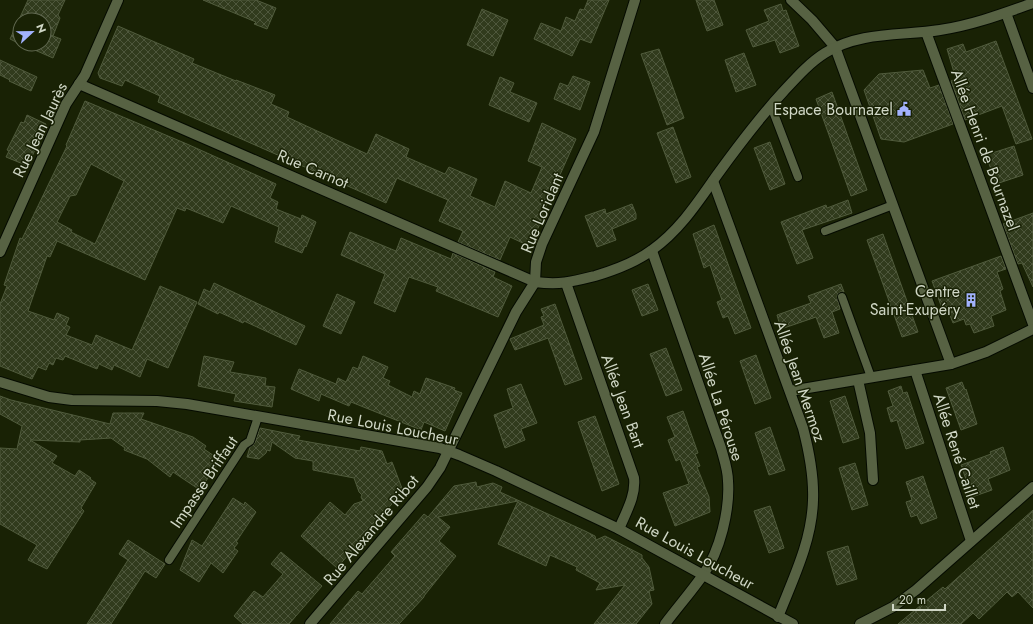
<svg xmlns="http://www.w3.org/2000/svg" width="1033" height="624" font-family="Jost,sans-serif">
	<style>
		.building { fill: url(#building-cross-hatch); stroke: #505b3c; fill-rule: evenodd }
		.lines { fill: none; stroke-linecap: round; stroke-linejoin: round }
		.lane-casing { stroke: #050b00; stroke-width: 10 }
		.street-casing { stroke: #050b00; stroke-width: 12 }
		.lane { stroke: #576243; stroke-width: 8 }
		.street { stroke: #576243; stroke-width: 10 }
		.labels { text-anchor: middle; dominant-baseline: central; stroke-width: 3; stroke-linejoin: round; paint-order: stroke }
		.poi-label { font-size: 16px; fill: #d0d7c6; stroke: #192205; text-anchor: end }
		.street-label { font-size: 16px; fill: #d0d7c6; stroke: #192205 }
	</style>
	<defs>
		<pattern id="building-cross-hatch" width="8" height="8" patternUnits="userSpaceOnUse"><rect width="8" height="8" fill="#313b1d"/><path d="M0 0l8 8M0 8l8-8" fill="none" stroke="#4e573c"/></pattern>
	</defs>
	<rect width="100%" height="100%" fill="#192205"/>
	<g class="building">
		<polygon points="28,0 65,0 58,15 60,18 53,36 61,39 53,58 21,44 44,44 44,20 20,20 20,44 10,39"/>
		<polygon points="203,0 256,0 276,8 267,29 254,24 256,22"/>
		<polygon points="588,0 609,0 591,43 580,39 572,56 534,39 541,23 561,31 566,17 575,21 580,9 584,10"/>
		<polygon points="696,0 714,0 723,25 707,31"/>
		<polygon points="781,4 783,11 786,10 799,46 780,53 775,40 753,47 746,30 769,21 764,10"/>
		<polygon points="482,9 508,20 493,56 467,45"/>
		<polygon points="118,26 194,59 192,63 236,81 236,80 275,95 271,104 289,112 287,117 367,154 376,134 409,149 406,157 445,174 449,167 477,179 470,196 495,207 505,181 531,193 542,167 528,161 542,123 576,139 542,215 544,216 537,230 534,229 527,245 510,237 500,260 458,242 463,231 439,221 448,200 397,178 386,203 158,102 160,96 125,80 122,86 100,78 98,73"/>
		<polygon points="996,41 1032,139 1016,144 1002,106 965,120 951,81 956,79 947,49 963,44 966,52"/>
		<polygon points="659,49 684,118 667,125 641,54"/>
		<polygon points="744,53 756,85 736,92 725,60"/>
		<polygon points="0,60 37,77 31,91 9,81 10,80 0,75"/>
		<polygon points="923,70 930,88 939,85 953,124 904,142 881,139 864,90 879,74"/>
		<polygon points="573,76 590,82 580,110 554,99 560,83 568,86"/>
		<polygon points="500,77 514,83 510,92 537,103 529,122 489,105"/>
		<polygon points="832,92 867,190 851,196 816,99"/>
		<path d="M85,101l102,43 89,40 -6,14 8,4 -2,7 25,10 1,-4 14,7 -10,25 -1,-1 -3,7 -27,-11 4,-15 -48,-21 -8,17 -37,-15 -1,3 -8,-3 -32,72 -88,-39 -7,16 -3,-1 -19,55 26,9 3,-7 12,5 -3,7 4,2 -4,8 26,10 4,-10 36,15 28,-64 37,16 -29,66 -21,-9 -7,18 -26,-12 -2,5 -13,-6 -2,5 -32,-13 -2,4 -7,-2 -3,7 -4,-2 -3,7 -8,-3 -6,12 -32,-13v-62l7,-18 -3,-1 16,-47 2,1 45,-93 -1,-1zM91,164l33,17 -29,63 -24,-12 1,-2 -15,-8 13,-26 6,-1z"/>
		<polygon points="27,115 46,124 28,166 6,157 9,151 7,150 21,122 24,123"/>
		<polygon points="673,127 691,177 676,183 657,133"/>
		<polygon points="770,142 785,184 770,190 754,148"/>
		<polygon points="1014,146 1023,175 996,184 986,155"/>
		<polygon points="848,200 852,213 802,230 813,258 797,264 781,222 826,205 827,208"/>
		<polygon points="632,204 636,214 636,219 612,229 616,240 597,247 585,216 605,209 606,214"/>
		<polygon points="1033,213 1033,287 1022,263 1018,264 1003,224"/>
		<polygon points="714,225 751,328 735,334 728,316 723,318 717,302 722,300 716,283 710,265 704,268 693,234"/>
		<polygon points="350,232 396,251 401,238 451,259 453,253 495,272 493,277 512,286 498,317 436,291 438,287 409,277 395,312 374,303 385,274 341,255"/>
		<polygon points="883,234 918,332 902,337 867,240"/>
		<polygon points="1001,256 1006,269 997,272 1003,289 1000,291 1006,310 991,316 994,326 974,333 970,324 966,325 964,319 953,323 948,310 943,311 932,281"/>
		<polygon points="214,283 305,326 296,345 244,321 243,323 219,312 218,314 198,304 204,289 210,292"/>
		<polygon points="648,284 658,310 642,316 632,290"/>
		<polygon points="841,284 844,292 840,292 837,296 840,309 832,312 839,333 824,338 816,317 781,329 777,315 811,303 808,296"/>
		<polygon points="337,294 355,302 341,334 323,326"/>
		<polygon points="555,304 582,379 565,385 548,338 515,350 510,339 544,325 541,317 544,316 541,309"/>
		<polygon points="666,348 682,390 666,396 650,354"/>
		<polygon points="756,355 771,398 755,404 740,361"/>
		<polygon points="204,356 234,362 230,372 266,378 265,386 275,387 272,407 234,401 236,394 198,386"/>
		<polygon points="363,356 388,367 383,378 390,381 388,385 412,397 414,391 420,394 426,378 455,388 454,390 462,393 445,431 424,422 421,430 351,402 349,406 321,394 319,401 291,389 299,369 336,384 338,378 346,382 353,367 358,369"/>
		<polygon points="962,382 965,390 966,389 977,424 961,430 946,388"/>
		<polygon points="521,384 537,423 521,429 525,440 505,448 494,415 513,408 507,389"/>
		<polygon points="901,386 903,393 907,392 924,443 906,449 897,420 891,422 887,408 893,406 888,391"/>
		<polygon points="0,396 11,400 110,424 113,413 144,413 141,419 193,437 206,446 204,449 220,460 200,490 173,472 170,477 147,459 124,450 125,448 111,438 80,440 80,442 30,440 57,456 52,463 75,476 79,470 91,478 90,479 96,483 81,508 84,511 47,569 28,560 37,545 0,524 0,448 17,449 22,426 0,414"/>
		<polygon points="845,396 859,438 843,443 830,401"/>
		<polygon points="683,411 698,453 695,454 700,466 697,467 709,497 710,512 675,526 663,493 689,484 680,459 676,461 668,440 675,437 667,417"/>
		<polygon points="595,416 619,484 602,491 578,422"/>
		<polygon points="770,427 785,470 769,475 755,433"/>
		<polygon points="260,428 300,436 298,440 360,451 361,447 382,451 387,464 392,462 403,491 337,568 301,536 330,502 345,515 354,504 363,501 361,497 362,495 359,492 354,478 313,470 313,461 295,458 272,442 270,451 267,450 266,453 259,459 247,457 250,447 255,443"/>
		<polygon points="1003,447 1010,470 988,479 992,490 972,497 961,465 991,454 990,452"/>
		<polygon points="855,463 868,505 852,510 839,468"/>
		<polygon points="923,476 937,518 921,524 917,515 911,517 906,502 912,500 906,482"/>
		<polygon points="476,482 477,487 493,483 502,487 500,492 585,531 595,536 596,540 605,536 642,555 642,558 649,567 654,590 649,591 652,604 636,624 594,624 625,585 596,590 600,583 576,570 577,567 550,555 546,566 498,544 518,501 438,517 450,527 439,541 456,556 424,596 424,597 399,624 330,624 358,591 362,594 395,556 391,552 424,514 428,517 454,486"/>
		<polygon points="233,498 244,505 245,502 256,512 236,542 238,543 234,548 238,551 223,573 211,563 199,582 180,570 192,540 202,546"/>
		<polygon points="770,506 784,548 769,553 754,511"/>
		<polygon points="1033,510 1033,608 1018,592 1012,597 1007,592 979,619 973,613 961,624 898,624 943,587 945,589"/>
		<polygon points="128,540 165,564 156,578 145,571 111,624 87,624 128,560 119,554"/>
		<polygon points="848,546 857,579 837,585 827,552"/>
		<polygon points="281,552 322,586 289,624 243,624 234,616 254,591 263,597 283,574 271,564"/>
	</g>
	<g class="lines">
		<defs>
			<g id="lane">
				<polyline points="771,106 798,177"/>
				<polyline points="825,231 893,205"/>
				<polyline points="842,297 871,377"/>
				<polyline points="169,560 244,445 250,441 258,417"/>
			</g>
			<g id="street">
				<polyline points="791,0 812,20 835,47 951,364"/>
				<polyline points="1006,13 1033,88"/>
				<polyline points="926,32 1033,324"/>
				<path d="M79,84l456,198c25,3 36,0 60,-6 20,-6 40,-13 57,-26 28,-20 46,-48 65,-75 21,-29 42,-57 66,-83 13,-14 26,-29 42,-39 35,-22 77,-17 115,-23 33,-5 62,-16 93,-27"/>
				<path d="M713,181l90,247c6,23 11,47 10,72 -1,41 -20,79 -35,117"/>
				<path d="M652,251l69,197c3,11 7,22 7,33 2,29 -8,70 -25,94 -12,17 -26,33 -38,49"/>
				<polyline points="0,252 66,104 85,75 118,0"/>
				<path d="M566,283l68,195c2,18 -8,34 -15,51"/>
				<polyline points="915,370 971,541"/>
				<polyline points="858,380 870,433 873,480"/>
				<polyline points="0,382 49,397 72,400 157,401 187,404 440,448 459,455 496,471 619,529 793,624"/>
				<polyline points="790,391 951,364 986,352 1033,329"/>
				<polyline points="310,624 427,487 440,468 516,312 535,282 536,262 542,244 594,132 635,0"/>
				<polyline points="860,624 893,607 916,590 1033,487"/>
			</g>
		</defs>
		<use href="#lane" class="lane-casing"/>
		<use href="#street" class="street-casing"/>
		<use href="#lane" class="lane"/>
		<use href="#street" class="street"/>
	</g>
	<defs>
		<symbol id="civic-bare" viewBox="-9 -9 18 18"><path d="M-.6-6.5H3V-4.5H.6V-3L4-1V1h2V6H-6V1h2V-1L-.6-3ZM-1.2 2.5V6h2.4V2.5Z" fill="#a2b2fd" stroke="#192205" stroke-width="2.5" paint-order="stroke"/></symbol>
		<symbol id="building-bare" viewBox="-9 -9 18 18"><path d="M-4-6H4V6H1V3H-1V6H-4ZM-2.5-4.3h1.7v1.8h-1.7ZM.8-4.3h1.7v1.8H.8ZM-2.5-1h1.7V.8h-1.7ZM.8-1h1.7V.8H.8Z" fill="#a2b2fd" stroke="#192205" stroke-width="2.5" paint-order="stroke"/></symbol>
	</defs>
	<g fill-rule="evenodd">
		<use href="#civic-bare" x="894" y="99" width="20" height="20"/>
		<use href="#building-bare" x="961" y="290" width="20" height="20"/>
	</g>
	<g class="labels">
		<g class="poi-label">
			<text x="893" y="109">Espace Bournazel</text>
			<text x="960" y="291">Centre<tspan x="960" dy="18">Saint-Exupéry</tspan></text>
		</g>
		<g class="street-label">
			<text transform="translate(40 130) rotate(-64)">Rue Jean Jaurès</text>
			<text transform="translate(985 150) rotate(70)">Allée Henri de Bournazel</text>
			<text transform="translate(313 169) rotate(23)">Rue Carnot</text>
			<text transform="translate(542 213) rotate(-67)">Rue Loridant</text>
			<text transform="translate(800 381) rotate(71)">Allée Jean Mermoz</text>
			<text transform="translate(623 401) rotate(70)">Allée Jean Bart</text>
			<text transform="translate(721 407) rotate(72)">Allée La Pérouse</text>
			<text transform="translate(393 427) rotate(11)">Rue Louis Loucheur</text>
			<text transform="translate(957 451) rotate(72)">Allée René Caillet</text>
			<text transform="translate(204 482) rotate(-56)">Impasse Briffaut</text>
			<text transform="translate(371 530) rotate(-50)">Rue Alexandre Ribot</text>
			<text transform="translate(695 553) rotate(29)">Rue Louis Loucheur</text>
		</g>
	</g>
	<g transform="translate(32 32) rotate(68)"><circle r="19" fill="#192205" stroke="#626a52"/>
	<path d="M0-3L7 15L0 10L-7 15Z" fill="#a2b2fd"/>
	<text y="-6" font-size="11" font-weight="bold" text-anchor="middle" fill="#d0d7c6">N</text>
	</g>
	<path d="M893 604v6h52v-6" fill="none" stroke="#d0d7c6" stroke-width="2"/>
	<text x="899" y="604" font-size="12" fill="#d0d7c6" stroke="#192205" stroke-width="3" paint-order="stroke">20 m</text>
</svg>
